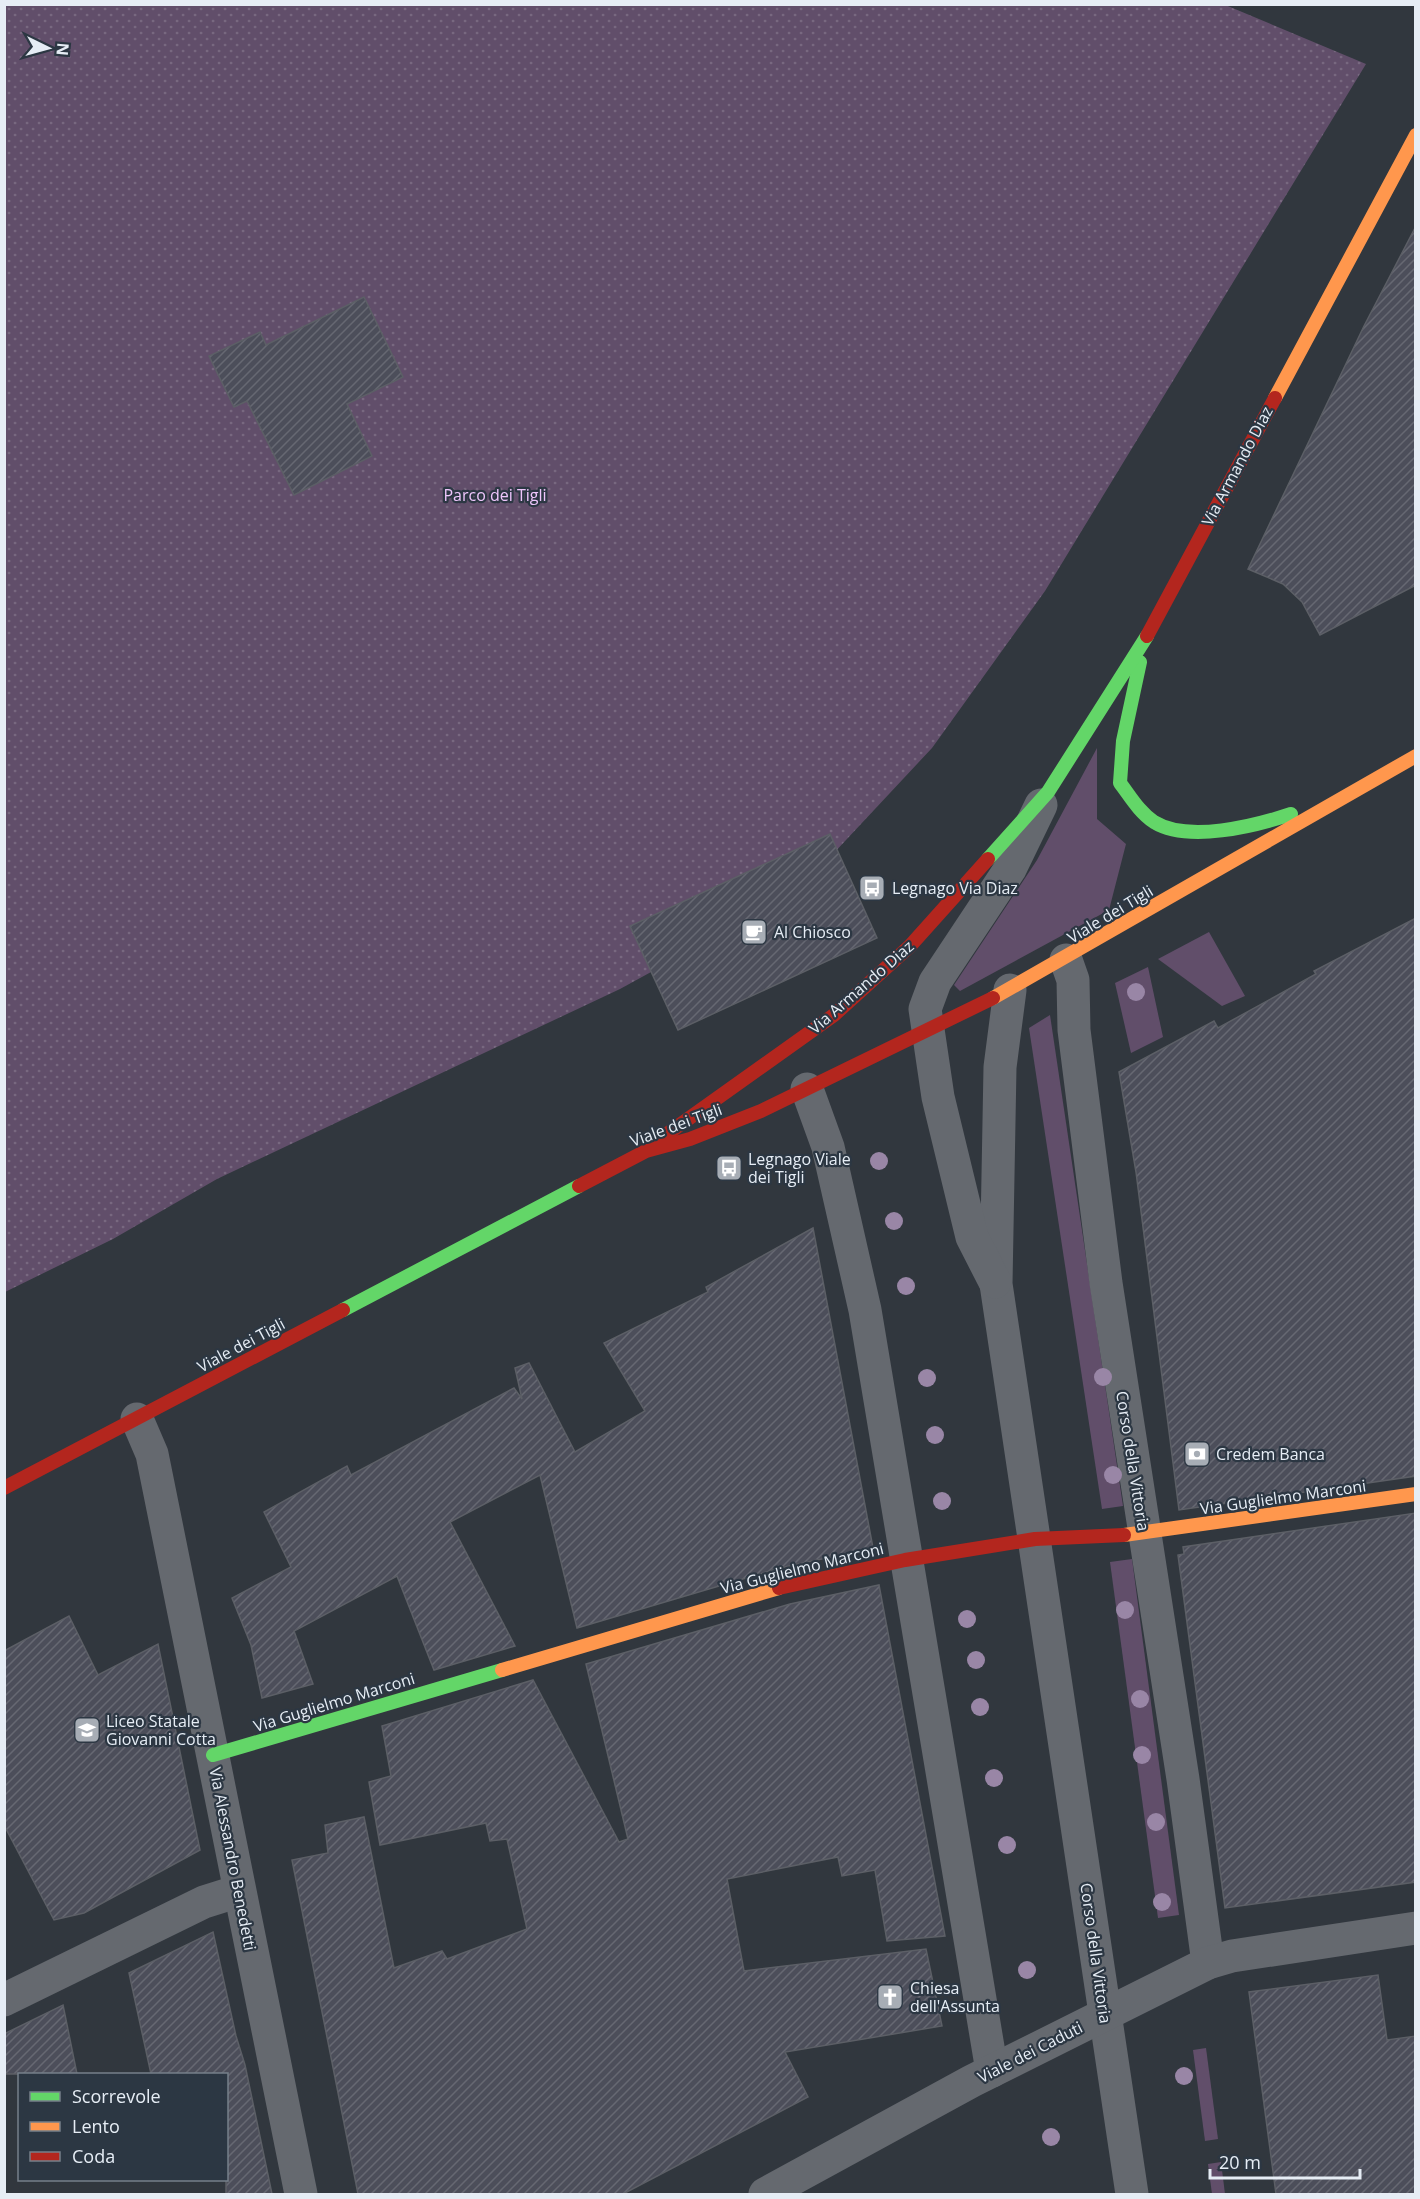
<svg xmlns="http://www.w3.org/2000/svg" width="1420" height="2199" font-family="'Open Sans',sans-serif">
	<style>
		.green { fill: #614e6a }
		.park { fill: url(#park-dots) }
		.building { fill: url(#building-hatch); stroke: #5c5f66; stroke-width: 1.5 }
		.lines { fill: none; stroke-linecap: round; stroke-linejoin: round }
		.street { stroke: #65696f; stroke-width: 33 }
		.fast { stroke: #63d668; stroke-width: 14 }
		.slow { stroke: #ff974d; stroke-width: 14 }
		.jam { stroke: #b3261e; stroke-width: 14 }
		.tree { fill: #9986a6 }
		.labels { text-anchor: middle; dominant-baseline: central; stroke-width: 4.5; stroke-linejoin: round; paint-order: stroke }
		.street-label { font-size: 16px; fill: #e6edf5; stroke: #2c3743 }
		.park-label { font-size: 16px; fill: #eec6fc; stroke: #2c3743 }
		.poi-label { font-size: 16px; fill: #e6edf5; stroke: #2c3743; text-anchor: start }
	</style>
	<defs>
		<pattern id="park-dots" width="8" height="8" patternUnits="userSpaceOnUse" patternTransform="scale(1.5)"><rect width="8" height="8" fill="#614e6a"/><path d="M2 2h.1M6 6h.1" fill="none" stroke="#786880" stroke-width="1.8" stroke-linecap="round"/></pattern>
		<pattern id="building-hatch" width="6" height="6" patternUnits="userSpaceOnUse" patternTransform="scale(1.5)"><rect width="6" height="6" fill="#4c4e5a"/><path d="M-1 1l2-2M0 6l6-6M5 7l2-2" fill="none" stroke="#666872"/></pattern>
	</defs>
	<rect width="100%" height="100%" fill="#31373e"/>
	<g class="green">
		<polygon points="1097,748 1097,819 1126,844 1109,910 960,991 954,985 1037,860"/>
		<polygon points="1209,932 1245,996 1222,1006 1158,959"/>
		<polygon points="1148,967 1163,1037 1131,1053 1115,983"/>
		<polygon points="1050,1015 1123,1506 1102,1509 1029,1028"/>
		<polygon points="1132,1559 1179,1915 1158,1918 1110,1562"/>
		<polygon points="1206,2048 1218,2139 1205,2141 1193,2050"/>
		<polygon points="1221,2162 1225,2194 1212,2194 1208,2164"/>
	</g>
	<polygon class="park" points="1223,4 1366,64 1045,591 932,748 832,855 757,914 620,989 217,1179 113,1239 5,1292 5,5"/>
	<g class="building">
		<polygon points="1416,226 1416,585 1320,635 1302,602 1283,584 1248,569 1364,326"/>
		<polygon points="364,297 403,377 347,404 372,456 294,495 247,401 234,407 209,356 260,332 266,345"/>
		<polygon points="830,834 877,938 678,1030 630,926"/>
		<polygon points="1416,918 1416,1476 1179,1510 1136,1172 1119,1072 1214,1021 1218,1028 1316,974 1314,971"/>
		<polygon points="813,1228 873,1548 780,1568 577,1628 540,1475 450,1522 515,1646 434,1670 397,1576 294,1631 313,1684 262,1698 251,1645 232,1598 291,1567 264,1512 347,1466 351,1475 514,1388 522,1399 515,1368 529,1363 575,1452 645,1411 604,1343 708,1292 706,1287"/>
		<polygon points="1416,1513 1416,1882 1225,1908 1178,1555 1184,1554 1183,1547"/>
		<polygon points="879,1585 945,1936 887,1941 875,1870 842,1876 838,1857 727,1879 744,1971 926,1949 942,2026 785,2052 808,2097 623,2194 358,2194 292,1860 328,1853 325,1825 364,1817 394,1968 442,1951 447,1959 527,1929 507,1839 490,1841 486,1823 380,1845 369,1782 391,1776 382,1726 533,1680 619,1842 628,1839 586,1664 790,1604"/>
		<polygon points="69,1616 98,1675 158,1644 200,1850 84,1913 54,1920 4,1825 4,1651"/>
		<polygon points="213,1932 236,2036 245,2065 272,2194 226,2194 226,2074 151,2074 129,1973"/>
		<polygon points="1378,1975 1387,2040 1416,2036 1416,2194 1276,2194 1249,1992"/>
		<polygon points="63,2005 77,2074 4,2074 4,2034"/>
	</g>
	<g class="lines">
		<g class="street">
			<polyline points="1066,960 1073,980 1074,1030 1106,1283 1183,1779 1208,1963"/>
			<polyline points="1010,990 1000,1067 996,1284 1132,2194"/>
			<polyline points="807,1089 828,1147 865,1310 992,2071"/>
			<polyline points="995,1282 972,1237 938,1097 925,1009 935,982 1010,869 1041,805"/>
			<polyline points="137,1419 152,1454 301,2194"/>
			<polyline points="4,2000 204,1902 239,1891"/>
			<polyline points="765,2194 972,2081 1208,1963 1232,1956 1416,1928"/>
		</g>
		<g class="fast">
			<path d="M1140,662l-17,79 -3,42c10,13 19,29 34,39 34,21 101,4 137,-8"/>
			<polyline points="988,859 1048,792 1147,636"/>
			<polyline points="343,1310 579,1186"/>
			<polyline points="213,1755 502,1670"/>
		</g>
		<g class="slow">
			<polyline points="1275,398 1416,135"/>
			<polyline points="993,998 1416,756"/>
			<polyline points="1124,1535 1416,1494"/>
			<polyline points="502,1670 779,1588"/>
		</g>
		<g class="jam">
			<polyline points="1147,636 1275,398"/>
			<polyline points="660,1139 834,1015 910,946 988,859"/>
			<polyline points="579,1186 646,1151 690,1139 761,1111 993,998"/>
			<polyline points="4,1488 343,1310"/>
			<polyline points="779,1588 905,1560 1035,1539 1124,1535"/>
		</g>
	</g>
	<g class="tree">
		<circle cx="1136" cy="992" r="9"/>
		<circle cx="879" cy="1161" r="9"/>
		<circle cx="894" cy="1221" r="9"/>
		<circle cx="906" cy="1286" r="9"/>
		<circle cx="1103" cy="1377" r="9"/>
		<circle cx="927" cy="1378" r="9"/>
		<circle cx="935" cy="1435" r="9"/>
		<circle cx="1113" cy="1475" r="9"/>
		<circle cx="942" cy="1501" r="9"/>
		<circle cx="1125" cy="1610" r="9"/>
		<circle cx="967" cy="1619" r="9"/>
		<circle cx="976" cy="1660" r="9"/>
		<circle cx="1140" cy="1699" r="9"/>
		<circle cx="980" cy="1707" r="9"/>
		<circle cx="1142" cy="1755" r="9"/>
		<circle cx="994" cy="1778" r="9"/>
		<circle cx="1156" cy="1822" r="9"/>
		<circle cx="1007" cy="1845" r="9"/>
		<circle cx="1162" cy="1902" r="9"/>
		<circle cx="1027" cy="1970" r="9"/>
		<circle cx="1184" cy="2076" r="9"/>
		<circle cx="1051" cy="2137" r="9"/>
	</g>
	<defs>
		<symbol id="bus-square" viewBox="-11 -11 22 22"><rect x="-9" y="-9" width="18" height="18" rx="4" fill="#a7adb5" stroke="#2c3743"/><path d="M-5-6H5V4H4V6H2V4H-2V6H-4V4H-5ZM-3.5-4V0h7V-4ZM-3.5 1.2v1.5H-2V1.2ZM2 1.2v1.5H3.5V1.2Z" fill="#fff"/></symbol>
		<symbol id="cafe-square" viewBox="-11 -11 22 22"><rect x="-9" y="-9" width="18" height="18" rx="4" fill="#a7adb5" stroke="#2c3743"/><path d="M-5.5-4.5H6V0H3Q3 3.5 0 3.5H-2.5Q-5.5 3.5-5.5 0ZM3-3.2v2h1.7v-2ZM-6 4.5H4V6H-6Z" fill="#fff"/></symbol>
		<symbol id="bank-square" viewBox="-11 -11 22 22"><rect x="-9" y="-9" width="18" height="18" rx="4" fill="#a7adb5" stroke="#2c3743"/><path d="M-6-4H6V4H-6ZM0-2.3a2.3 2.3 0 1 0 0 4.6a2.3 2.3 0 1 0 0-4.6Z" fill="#fff"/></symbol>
		<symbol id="school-square" viewBox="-11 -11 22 22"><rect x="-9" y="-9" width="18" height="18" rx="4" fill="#a7adb5" stroke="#2c3743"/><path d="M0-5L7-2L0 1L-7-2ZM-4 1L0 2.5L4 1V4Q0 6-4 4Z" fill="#fff"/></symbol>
		<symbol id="church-square" viewBox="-11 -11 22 22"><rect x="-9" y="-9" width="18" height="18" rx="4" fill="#a7adb5" stroke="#2c3743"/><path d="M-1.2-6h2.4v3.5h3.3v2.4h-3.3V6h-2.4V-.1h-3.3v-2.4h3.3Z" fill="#fff"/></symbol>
	</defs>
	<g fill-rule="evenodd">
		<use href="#bus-square" x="857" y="873" width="30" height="30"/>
		<use href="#cafe-square" x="739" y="917" width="30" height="30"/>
		<use href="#bus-square" x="714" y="1153" width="30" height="30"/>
		<use href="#bank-square" x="1182" y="1439" width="30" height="30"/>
		<use href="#school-square" x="72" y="1715" width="30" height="30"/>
		<use href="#church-square" x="875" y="1982" width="30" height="30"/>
	</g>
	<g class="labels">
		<g class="street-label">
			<text transform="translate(1237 466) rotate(-62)">Via Armando Diaz</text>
			<text transform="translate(1110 914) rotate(-31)">Viale dei Tigli</text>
			<text transform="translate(861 987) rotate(-41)">Via Armando Diaz</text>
			<text transform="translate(676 1125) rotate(-20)">Viale dei Tigli</text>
			<text transform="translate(241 1345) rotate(-28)">Viale dei Tigli</text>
			<text transform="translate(1133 1461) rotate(81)">Corso della Vittoria</text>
			<text transform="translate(1283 1497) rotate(-8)">Via Guglielmo Marconi</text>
			<text transform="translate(802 1568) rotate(-14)">Via Guglielmo Marconi</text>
			<text transform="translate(334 1702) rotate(-17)">Via Guglielmo Marconi</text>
			<text transform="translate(233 1859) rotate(79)">Via Alessandro Benedetti</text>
			<text transform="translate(1096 1953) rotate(82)">Corso della Vittoria</text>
			<text transform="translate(1030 2052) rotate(-27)">Viale dei Caduti</text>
		</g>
		<g class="park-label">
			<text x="495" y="495">Parco dei Tigli</text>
		</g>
		<g class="poi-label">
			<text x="892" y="888">Legnago Via Diaz</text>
			<text x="774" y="932">Al Chiosco</text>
			<text x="748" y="1159">Legnago Viale<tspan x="748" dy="18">dei Tigli</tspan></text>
			<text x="1216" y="1454">Credem Banca</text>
			<text x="106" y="1721">Liceo Statale<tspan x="106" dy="18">Giovanni Cotta</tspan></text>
			<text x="910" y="1988">Chiesa<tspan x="910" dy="18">dell'Assunta</tspan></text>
		</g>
	</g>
	<rect width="1420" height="2199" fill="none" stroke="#e6edf5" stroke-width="12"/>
	<rect x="18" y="2073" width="210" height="108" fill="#2c3743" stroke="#76808a" stroke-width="1.5"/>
	<rect x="30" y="2092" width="30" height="9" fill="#63d668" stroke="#76808a" stroke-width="1.5"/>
	<text x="72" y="2103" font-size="18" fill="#e6edf5">Scorrevole</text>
	<rect x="30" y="2122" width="30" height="9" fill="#ff974d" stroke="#76808a" stroke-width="1.5"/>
	<text x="72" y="2133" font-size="18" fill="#e6edf5">Lento</text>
	<rect x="30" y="2152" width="30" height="9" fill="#b3261e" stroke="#76808a" stroke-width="1.5"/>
	<text x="72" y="2163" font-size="18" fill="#e6edf5">Coda</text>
	<g transform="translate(48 48) rotate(95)" stroke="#2c3743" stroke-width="4.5" paint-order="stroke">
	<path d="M0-4.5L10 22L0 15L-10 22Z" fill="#e6edf5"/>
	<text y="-9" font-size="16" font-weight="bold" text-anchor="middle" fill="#e6edf5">N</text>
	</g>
	<path d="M1210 2169v9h150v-9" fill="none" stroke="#e6edf5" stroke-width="3"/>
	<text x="1219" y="2169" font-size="18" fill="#e6edf5" stroke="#2c3743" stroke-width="4.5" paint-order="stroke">20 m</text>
</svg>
